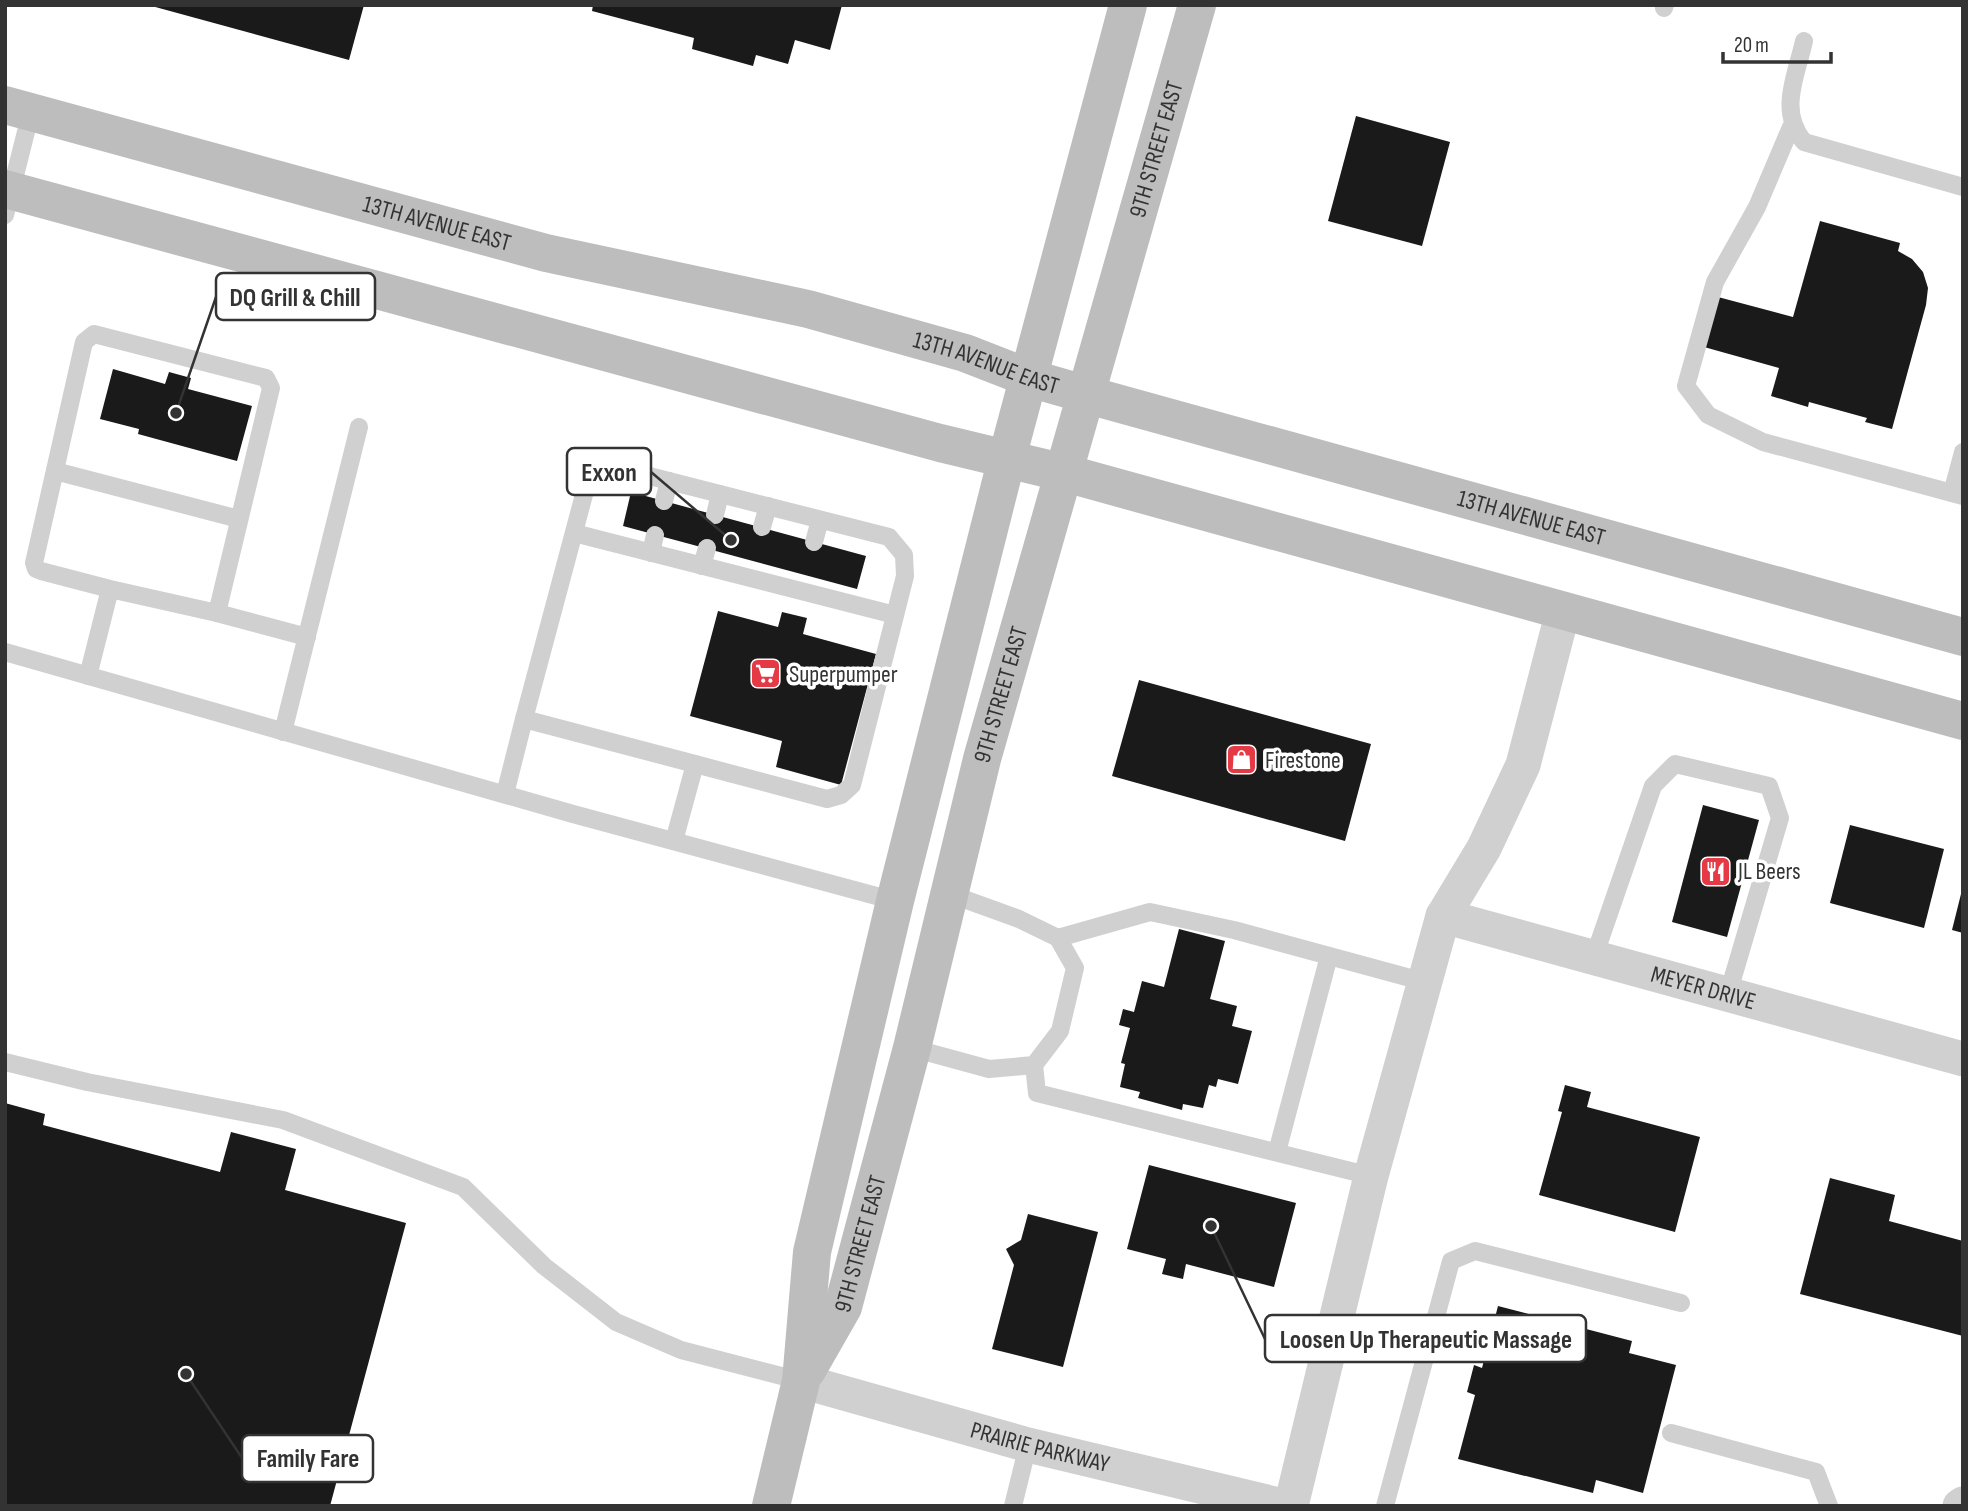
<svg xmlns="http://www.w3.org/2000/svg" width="1968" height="1511" font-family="'Sofia Sans Condensed',sans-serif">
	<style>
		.building { fill: #1a1a1a }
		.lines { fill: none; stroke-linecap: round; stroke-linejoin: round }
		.service { stroke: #d0d0d0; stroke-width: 18 }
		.minor { stroke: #d0d0d0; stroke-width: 35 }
		.secondary { stroke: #bdbdbd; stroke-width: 38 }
		.labels { text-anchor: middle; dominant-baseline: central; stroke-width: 7; stroke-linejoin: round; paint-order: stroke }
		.street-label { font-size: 24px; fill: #333; stroke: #fff }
		.poi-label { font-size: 24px; fill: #333; stroke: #fff; text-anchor: start }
		.leader { fill: none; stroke: #333; stroke-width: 2.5 }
		.callout-dot { fill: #333; stroke: #fff; stroke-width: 2.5 }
		.callout { fill: #fff; stroke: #333; stroke-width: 2.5 }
		.callout-label { font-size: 26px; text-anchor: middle; font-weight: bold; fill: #333 }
	</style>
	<rect width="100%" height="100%" fill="#fff"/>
	<g class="building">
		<polygon points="148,5 364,5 349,60"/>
		<polygon points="593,5 842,5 830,50 795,40 788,64 756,55 753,66 692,49 694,38 592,11"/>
		<polygon points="1356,116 1450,142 1422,246 1328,221"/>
		<polygon points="1820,221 1900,243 1898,251 1912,259 1923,272 1928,288 1926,305 1892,429 1865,422 1867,418 1809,402 1808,407 1771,396 1779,368 1704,347 1718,297 1793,317"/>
		<polygon points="113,369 165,384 169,372 191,378 188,389 252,406 237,461 138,434 139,429 100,419"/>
		<polygon points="631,492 866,556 857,589 623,526"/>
		<polygon points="718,611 778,627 782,612 807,618 803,634 876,654 841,785 776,767 782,741 690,716"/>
		<polygon points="1139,680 1371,744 1345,841 1112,776"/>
		<polygon points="1703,805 1759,820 1727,937 1672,922"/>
		<polygon points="1850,825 1944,849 1924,928 1830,903"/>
		<polygon points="1962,890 1963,890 1963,933 1952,930"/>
		<polygon points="1179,929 1225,941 1210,999 1237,1006 1232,1026 1252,1031 1238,1084 1218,1079 1216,1087 1209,1085 1203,1108 1183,1104 1182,1110 1138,1098 1140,1092 1120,1087 1125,1064 1121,1063 1130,1028 1119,1025 1123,1009 1134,1012 1142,981 1164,987"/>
		<polygon points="1565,1085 1591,1092 1587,1107 1700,1137 1675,1232 1539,1195 1562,1112 1558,1111"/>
		<polygon points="5,1103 45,1114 43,1125 220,1172 231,1132 296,1149 285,1190 406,1223 330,1506 5,1506"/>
		<polygon points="1149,1165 1296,1203 1274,1287 1186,1264 1183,1279 1162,1274 1166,1259 1127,1249"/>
		<polygon points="1830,1178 1895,1195 1889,1221 1963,1241 1963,1336 1800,1294"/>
		<polygon points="1028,1214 1098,1232 1063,1367 992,1349 1014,1265 1006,1249 1021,1240"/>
		<polygon points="1498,1306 1632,1341 1629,1353 1676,1365 1643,1493 1596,1480 1593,1493 1458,1459 1475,1395 1467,1392 1474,1365 1482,1368"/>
	</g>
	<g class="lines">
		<g class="service">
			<polyline points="1664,8 1665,5"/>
			<path d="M1804,41c-8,36 -26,70 0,101l159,45"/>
			<polyline points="1791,127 1757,207 1715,282 1686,386 1708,415 1763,442 1963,496"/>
			<polyline points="5,215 31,112"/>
			<polyline points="55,471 239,519"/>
			<polyline points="1952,493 1963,452"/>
			<polyline points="664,501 669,481"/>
			<polyline points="715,515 720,494"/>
			<polyline points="762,527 768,506"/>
			<polyline points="574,533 895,615"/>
			<polyline points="814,542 820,520"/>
			<polyline points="651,553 655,535"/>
			<polyline points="702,566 707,548"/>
			<polyline points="217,613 307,637"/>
			<polyline points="5,652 573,814 895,901"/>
			<polyline points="88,676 110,589 217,613 271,388 266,378 94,334 84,342 34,563 36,569 41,571 110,589"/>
			<polyline points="524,719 589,476 605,469 618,468 889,537 904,555 905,576 852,785 841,795 827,799 695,764"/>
			<polyline points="283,732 359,427"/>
			<polyline points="505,794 524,719 695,764 674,841"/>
			<polyline points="1058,938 1150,912 1234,930 1425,982"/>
			<polyline points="1594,957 1653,786 1675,764 1769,786 1780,818 1728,994"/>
			<polyline points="912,1048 989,1069 1034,1065 1060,1031 1075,968 1058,938 1019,919 950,894"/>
			<polyline points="5,1062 87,1082 283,1120 463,1187 544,1266 616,1322 681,1350 801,1381"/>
			<polyline points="1034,1065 1037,1093 1371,1176"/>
			<polyline points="1277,1152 1329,956"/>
			<polyline points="1671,1433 1816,1472 1829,1506"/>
			<polyline points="1013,1506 1028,1445"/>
			<polyline points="1385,1506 1451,1261 1475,1251 1681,1303"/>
		</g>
		<g class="minor">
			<path id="s1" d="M1443,916l520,143"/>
			<path id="s2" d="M801,1381l227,64 255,61"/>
			<polyline points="1291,1506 1371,1176 1443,916 1484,848 1523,765 1563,611"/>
			<polyline points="1960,1506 1963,1504"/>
		</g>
		<g class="secondary">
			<path id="s3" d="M5,105l541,148 262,56 157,44 64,25 59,17 875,242"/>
			<polyline points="5,189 940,443 1065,473 1963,721"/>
			<path id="s4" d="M807,1370l36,-63 69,-259 70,-289 215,-754"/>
			<polyline points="771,1506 801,1381 812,1252 895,901 1007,458 1128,5"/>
		</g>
	</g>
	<defs>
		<symbol id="supermarket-square" viewBox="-11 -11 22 22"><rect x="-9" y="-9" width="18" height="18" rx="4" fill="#e63946" stroke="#fff"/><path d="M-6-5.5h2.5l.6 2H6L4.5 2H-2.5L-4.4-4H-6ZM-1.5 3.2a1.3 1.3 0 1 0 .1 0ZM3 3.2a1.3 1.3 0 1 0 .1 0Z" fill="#fff"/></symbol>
		<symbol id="shop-square" viewBox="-11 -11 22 22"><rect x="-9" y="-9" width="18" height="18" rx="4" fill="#e63946" stroke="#fff"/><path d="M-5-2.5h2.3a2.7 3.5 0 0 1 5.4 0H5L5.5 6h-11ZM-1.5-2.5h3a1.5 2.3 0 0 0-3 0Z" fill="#fff"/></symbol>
		<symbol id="restaurant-square" viewBox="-11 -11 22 22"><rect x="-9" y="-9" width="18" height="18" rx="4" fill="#e63946" stroke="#fff"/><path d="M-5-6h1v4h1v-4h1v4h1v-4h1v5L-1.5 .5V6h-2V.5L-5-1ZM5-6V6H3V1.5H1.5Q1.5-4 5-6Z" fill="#fff"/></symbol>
	</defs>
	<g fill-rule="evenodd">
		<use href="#supermarket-square" x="748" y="656" width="35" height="35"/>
		<use href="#shop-square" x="1224" y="742" width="35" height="35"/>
		<use href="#restaurant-square" x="1698" y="854" width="35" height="35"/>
	</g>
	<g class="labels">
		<g class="street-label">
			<text stroke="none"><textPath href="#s4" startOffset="1272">9TH STREET EAST</textPath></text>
			<text stroke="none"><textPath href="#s3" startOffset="448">13TH AVENUE EAST</textPath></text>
			<text stroke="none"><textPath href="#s3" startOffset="1015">13TH AVENUE EAST</textPath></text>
			<text stroke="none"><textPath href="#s3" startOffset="1582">13TH AVENUE EAST</textPath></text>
			<text stroke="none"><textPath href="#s4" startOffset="705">9TH STREET EAST</textPath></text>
			<text stroke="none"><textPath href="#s1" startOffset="270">MEYER DRIVE</textPath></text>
			<text stroke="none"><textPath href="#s4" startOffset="138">9TH STREET EAST</textPath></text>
			<text stroke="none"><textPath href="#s2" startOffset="248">PRAIRIE PARKWAY</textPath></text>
		</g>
		<g class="poi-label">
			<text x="789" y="674">Superpumper</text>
			<text x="1265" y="760">Firestone</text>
			<text x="1738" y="871">JL Beers</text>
		</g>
	</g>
	<path class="leader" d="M176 413L216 297M731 540L651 472M1211 1226L1265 1339M186 1374L242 1458"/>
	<g class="callout-dot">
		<circle cx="176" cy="413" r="7"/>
		<circle cx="731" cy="540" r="7"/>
		<circle cx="1211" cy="1226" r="7"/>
		<circle cx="186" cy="1374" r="7"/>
	</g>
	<g class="callout">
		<rect x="216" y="273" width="159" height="47" rx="7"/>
		<rect x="567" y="448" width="84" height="47" rx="7"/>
		<rect x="1265" y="1315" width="321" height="47" rx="7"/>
		<rect x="242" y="1435" width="131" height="47" rx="7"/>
	</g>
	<g class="callout-label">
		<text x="295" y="306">DQ Grill &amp; Chill</text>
		<text x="609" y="481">Exxon</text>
		<text x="1426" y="1348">Loosen Up Therapeutic Massage</text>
		<text x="308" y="1467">Family Fare</text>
	</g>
	<rect width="1968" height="1511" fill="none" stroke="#333333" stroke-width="14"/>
	<path d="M1723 52v10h108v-10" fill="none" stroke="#333333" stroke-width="3.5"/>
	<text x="1734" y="52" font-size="21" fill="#333333" stroke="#ffffff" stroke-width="5" paint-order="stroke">20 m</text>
</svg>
